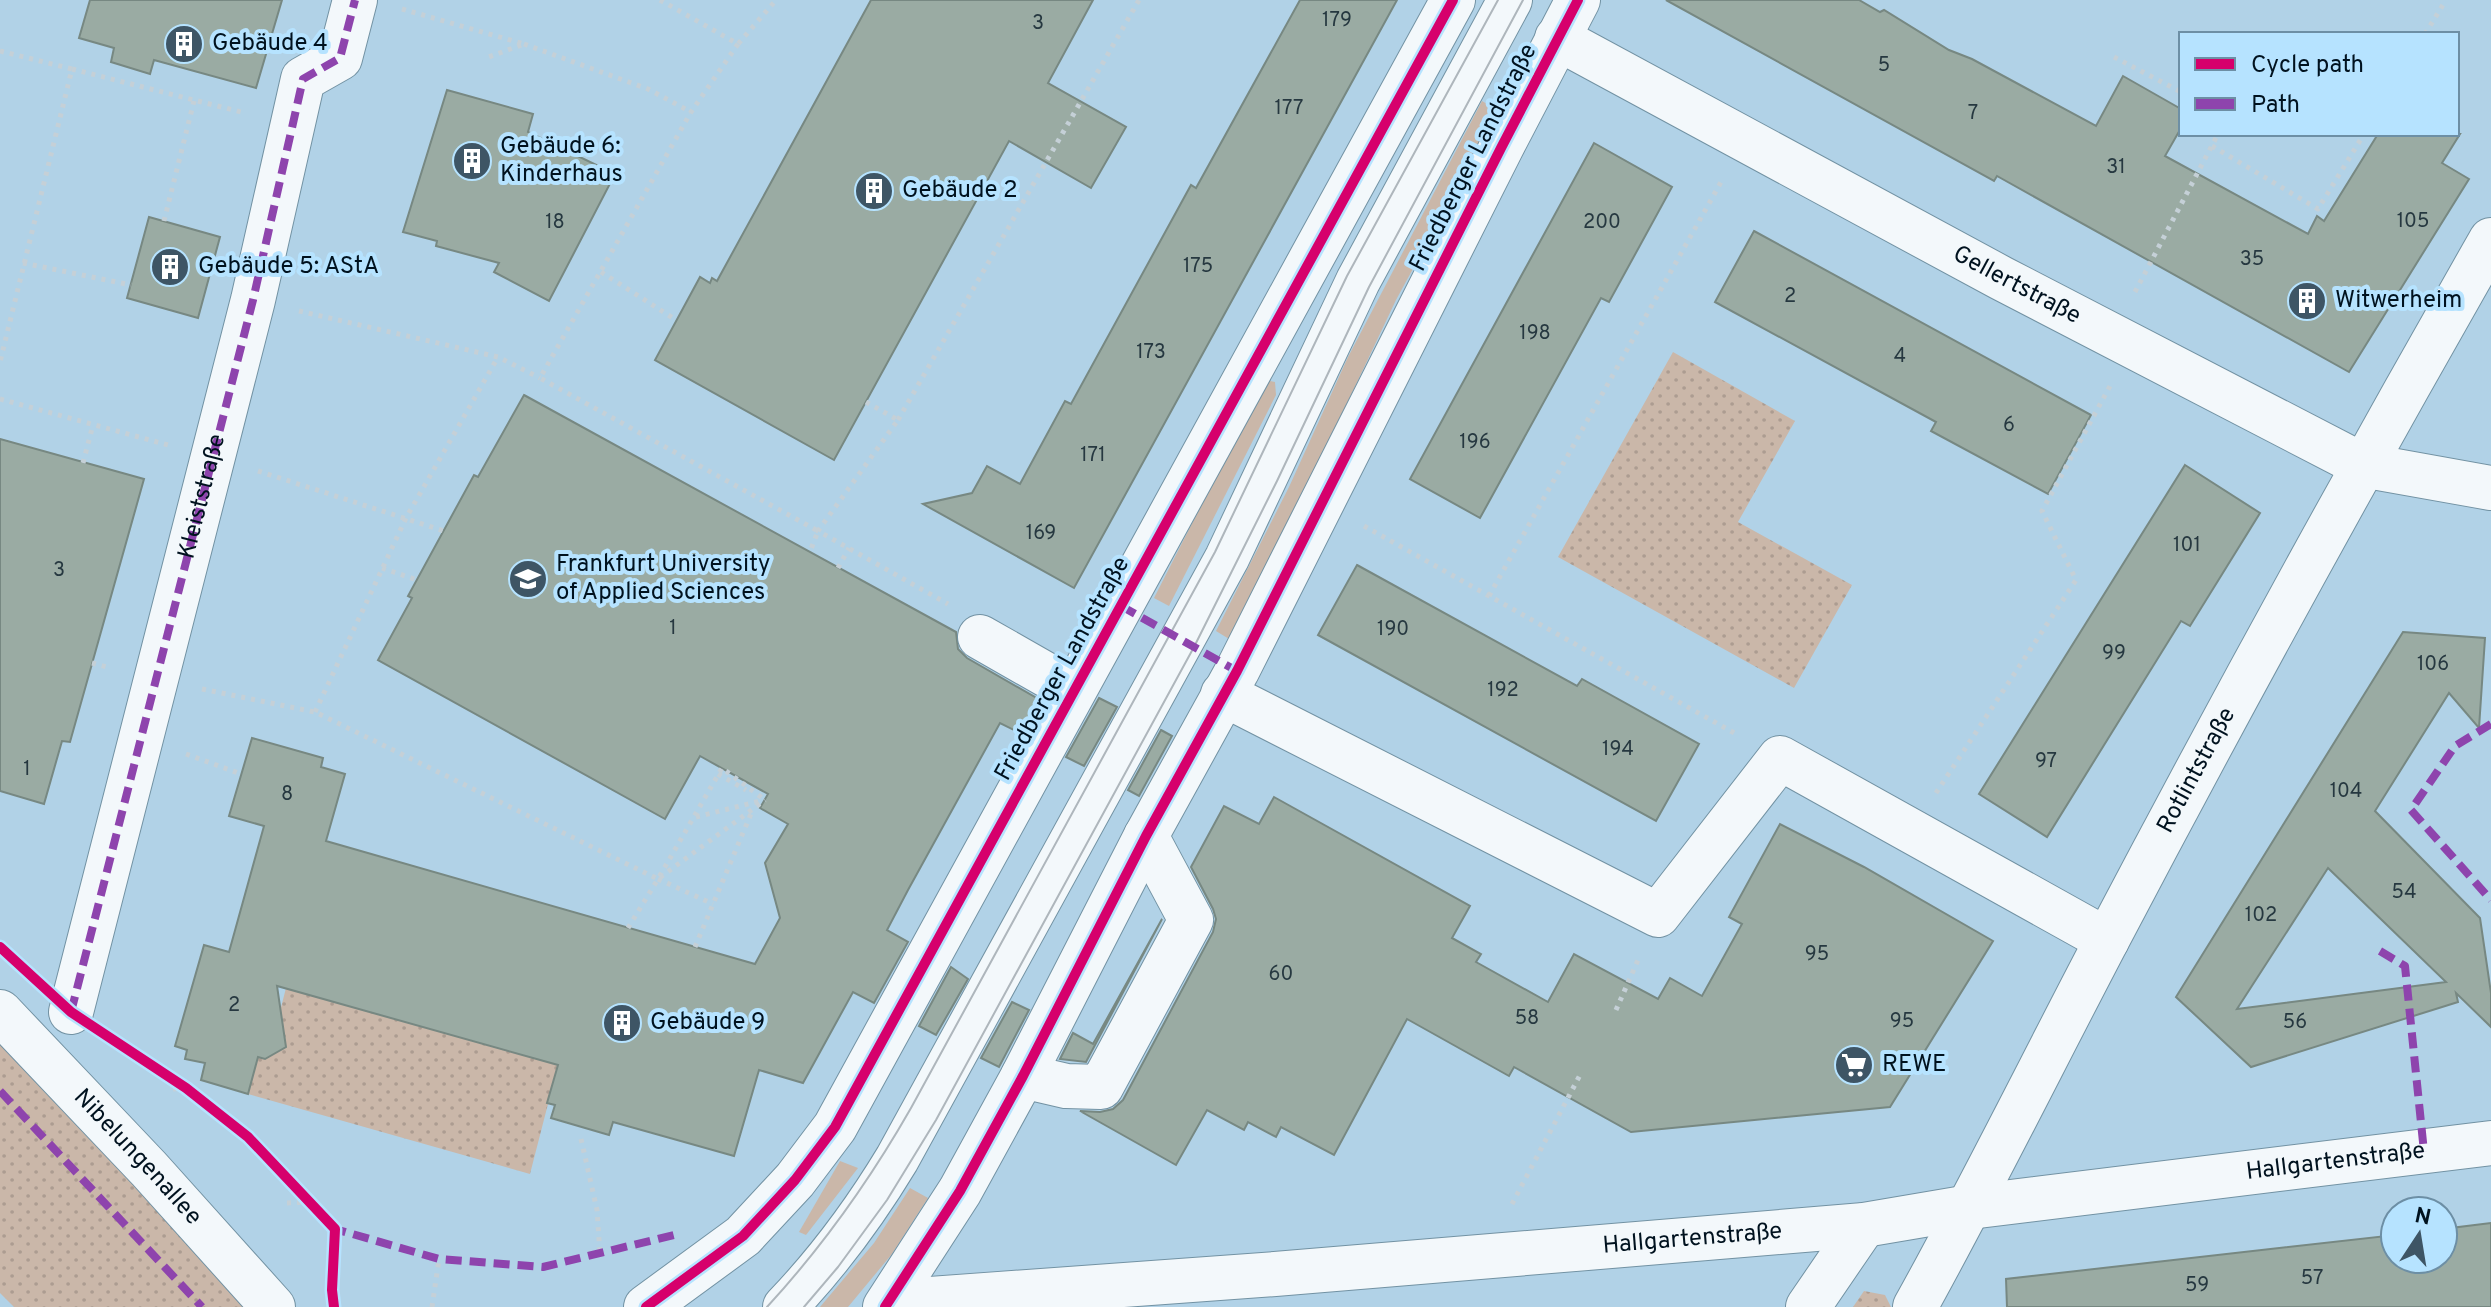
<svg xmlns="http://www.w3.org/2000/svg" width="2491" height="1307" font-family="Overpass,sans-serif">
	<style>
		.grass { fill: #cab7a9 }
		.park { fill: url(#park-dots) }
		.building { fill: #9aaba3; stroke: #778882; stroke-width: 2; fill-rule: evenodd }
		.lines { fill: none; stroke-linecap: round; stroke-linejoin: round }
		.minor-casing { stroke: #7292a3; stroke-width: 46 }
		.major-casing { stroke: #7292a3; stroke-width: 46 }
		.path { stroke: #c5d0d7; stroke-width: 5; stroke-dasharray: 4 6; stroke-linecap: butt }
		.minor { stroke: #f3f8fb; stroke-width: 44 }
		.major { stroke: #f3f8fb; stroke-width: 44 }
		.tram { stroke: #aeb6bc; stroke-width: 2 }
		.quiet { stroke: #8e44ad; stroke-width: 8; stroke-dasharray: 16 8; stroke-linecap: butt }
		.cycleway-casing { stroke: #b6e3ff; stroke-width: 15 }
		.cycleway { stroke: #d6006c; stroke-width: 10 }
		.labels { text-anchor: middle; dominant-baseline: central; stroke-width: 8; stroke-linejoin: round; paint-order: stroke }
		.number-label { font-size: 20px; fill: #263840 }
		.poi-label { font-size: 24px; fill: #00121f; stroke: #b6e3ff; text-anchor: start }
		.street-label { font-size: 24px; fill: #00121f; stroke: #b6e3ff }
	</style>
	<defs>
		<pattern id="park-dots" width="8" height="8" patternUnits="userSpaceOnUse" patternTransform="scale(2)"><rect width="8" height="8" fill="#cab7a9"/><path d="M2 2h.1M6 6h.1" fill="none" stroke="#ac9c91" stroke-width="1.8" stroke-linecap="round"/></pattern>
	</defs>
	<rect width="100%" height="100%" fill="#b1d2e7"/>
	<g class="grass">
		<polygon points="1482,101 1499,111 1396,300 1234,642 1216,631 1289,487 1348,357"/>
		<polygon points="1265,380 1275,382 1276,395 1169,606 1154,598"/>
		<polygon points="840,1161 858,1168 806,1235 799,1232"/>
		<polygon points="910,1188 928,1198 892,1254 848,1307 820,1307 874,1243"/>
	</g>
	<g class="park">
		<polygon points="1673,352 1795,421 1738,522 1852,585 1794,688 1558,557"/>
		<polygon points="286,988 558,1065 530,1174 248,1094 258,1057 283,1047 284,1034 277,1023"/>
		<polygon points="0,1040 252,1307 14,1307 0,1293"/>
		<polygon points="1864,1291 1885,1295 1891,1307 1853,1307"/>
	</g>
	<g class="building">
		<polygon points="90,0 282,0 256,88 154,60 150,74 111,62 114,48 79,38"/>
		<polygon points="871,0 1093,0 1048,83 1126,127 1091,188 1009,141 834,460 655,360 700,277 710,283 712,278 717,281"/>
		<polygon points="1300,0 1397,0 1074,588 923,504 972,493 987,466 1020,484 1065,401 1071,404 1191,185 1196,188"/>
		<polygon points="1666,0 1859,0 1880,12 1884,10 1949,50 1972,59 2096,126 2123,76 2181,109 2181,128 2165,156 2308,234 2317,216 2324,221 2378,134 2460,134 2442,163 2469,179 2349,372 1997,176 1994,181"/>
		<polygon points="447,90 533,114 528,132 615,174 549,301 494,272 499,263 436,246 437,241 403,232"/>
		<polygon points="1594,143 1672,187 1609,302 1601,298 1480,518 1410,479"/>
		<polygon points="149,217 220,237 198,318 127,298"/>
		<polygon points="1754,231 2091,415 2048,494 1931,431 1936,422 1715,302"/>
		<polygon points="524,395 956,632 958,649 967,658 1040,700 1022,734 1000,723 908,890 887,930 908,942 874,1003 853,992 803,1083 759,1070 734,1156 613,1122 609,1135 551,1118 555,1105 547,1103 558,1065 277,986 286,1047 265,1059 258,1057 248,1094 201,1080 205,1063 185,1059 187,1050 175,1046 204,945 229,952 264,826 229,816 252,738 323,758 321,767 345,774 326,841 755,964 780,918 765,863 788,824 760,808 768,794 700,756 665,819 378,660 412,598 408,596 474,475 478,477"/>
		<polygon points="0,439 144,479 70,742 62,741 44,804 0,791"/>
		<polygon points="2185,465 2260,513 2190,626 2181,621 2047,837 1979,794"/>
		<polygon points="1357,565 1577,686 1582,679 1699,744 1656,821 1318,635"/>
		<path d="M2403,632l82,6 -6,90 -30,-35 -74,118 105,107 11,75v34l-35,-34 2,9 -207,65 -75,-70zM2328,868l118,114 -209,27z"/>
		<polygon points="1099,698 1117,707 1084,766 1066,757"/>
		<polygon points="1161,730 1172,736 1139,796 1128,790"/>
		<polygon points="1274,797 1470,906 1452,938 1481,954 1476,962 1548,1002 1574,954 1658,999 1670,978 1702,996 1742,924 1729,917 1780,824 1864,867 1993,941 1890,1107 1631,1132 1514,1067 1509,1076 1407,1019 1334,1155 1281,1127 1276,1137 1248,1122 1244,1130 1207,1110 1176,1165 1080,1111 1100,1112 1113,1109 1123,1100 1213,932 1216,919 1213,909 1191,867 1224,806 1259,824"/>
		<polygon points="1162,919 1086,1062 1060,1059 1073,1033 1093,1044"/>
		<polygon points="951,967 968,979 936,1035 919,1026"/>
		<polygon points="1012,1002 1029,1010 999,1067 981,1058"/>
		<polygon points="2491,1223 2491,1307 2007,1307 2006,1279 2395,1235 2395,1259 2443,1259 2443,1229"/>
	</g>
	<g class="lines">
		<defs>
			<g id="minor">
				<path id="s1" d="M1557,38l444,240 361,187 129,23"/>
				<polyline points="980,637 1073,690"/>
				<polyline points="1223,694 1658,915 1780,758 2107,940"/>
				<polyline points="71,1012 253,300 303,79 340,58 355,0"/>
				<polyline points="1023,1076 1066,1086 1101,1087 1191,920 1146,836"/>
				<path id="s2" d="M889,1302l386,-28 589,-49 106,-18 521,-64"/>
				<path d="M785,1307c43,-45 80,-95 112,-148l330,-601 131,-277 152,-281"/>
				<polyline points="1808,1307 1864,1225"/>
				<path id="s3" d="M1915,1307c67,-121 128,-245 192,-367 124,-236 252,-469 384,-700"/>
			</g>
			<g id="major">
				<path id="s4" d="M0,1012l149,157 124,138"/>
				<polyline points="646,1307 743,1236 795,1180 835,1127 1453,0"/>
				<polyline points="885,1307 960,1191 1023,1076 1146,836 1237,671 1501,148 1578,0"/>
			</g>
		</defs>
		<use href="#minor" class="minor-casing"/>
		<use href="#major" class="major-casing"/>
		<g class="path">
			<polyline points="660,0 738,44 776,0"/>
			<polyline points="402,9 524,44 486,58"/>
			<polyline points="2425,34 2446,0"/>
			<polyline points="524,44 648,89 691,112"/>
			<polyline points="738,44 691,112 540,378 818,531 810,552"/>
			<polyline points="0,51 72,69 0,362"/>
			<polyline points="2114,57 2181,92"/>
			<polyline points="72,69 245,113"/>
			<polyline points="2212,146 2318,209 2364,134"/>
			<polyline points="164,221 194,101"/>
			<polyline points="23,263 131,285"/>
			<polyline points="601,272 676,320"/>
			<polyline points="2135,292 2218,134"/>
			<polyline points="299,311 498,357 540,378"/>
			<polyline points="0,399 168,445"/>
			<polyline points="866,402 898,420 818,531 948,604"/>
			<polyline points="898,420 1139,0"/>
			<polyline points="83,463 93,425"/>
			<polyline points="258,471 444,531"/>
			<polyline points="1364,526 1736,734"/>
			<polyline points="382,568 417,580"/>
			<polyline points="838,568 849,548"/>
			<polyline points="1489,596 1721,182"/>
			<polyline points="92,663 111,668"/>
			<polyline points="202,689 315,712 658,879 722,768 765,800"/>
			<polyline points="315,712 406,518 498,357"/>
			<polyline points="186,754 241,774"/>
			<polyline points="718,774 746,790"/>
			<polyline points="1936,793 2076,580 2042,511 2110,386"/>
			<polyline points="696,817 760,801"/>
			<polyline points="658,879 713,904"/>
			<polyline points="628,928 658,879 765,800"/>
			<polyline points="695,947 753,809"/>
			<polyline points="1616,1010 1638,960"/>
			<polyline points="173,1089 186,1088"/>
			<polyline points="581,1139 597,1210 600,1254"/>
			<polyline points="287,1203 310,1202"/>
			<polyline points="1512,1204 1580,1075"/>
			<polyline points="432,1307 439,1259"/>
		</g>
		<use href="#minor" class="minor"/>
		<use href="#major" class="major"/>
		<g class="tram">
			<path d="M767,1307c56,-61 103,-127 144,-199l304,-556 132,-276 151,-276"/>
			<polyline points="804,1307 838,1267 887,1200 936,1120 1194,647 1277,481 1369,287 1523,0"/>
		</g>
		<g class="quiet">
			<polyline points="1121,606 1237,671"/>
			<polyline points="2491,724 2455,746 2411,810 2491,900"/>
			<polyline points="2380,951 2405,966 2424,1152"/>
			<path id="s5" d="M71,1012l182,-712 50,-221 37,-21 15,-58"/>
			<polyline points="0,1091 202,1307"/>
			<polyline points="332,1225 335,1229 439,1259 543,1267 678,1234"/>
		</g>
		<defs>
			<g id="cycleway">
				<polyline points="0,947 71,1012 186,1088 248,1137 335,1229 332,1290 334,1307"/>
				<polyline points="646,1307 743,1236 795,1180 835,1127 1453,0"/>
				<polyline points="885,1307 960,1191 1023,1076 1146,836 1237,671 1501,148 1578,0"/>
			</g>
		</defs>
		<use href="#cycleway" class="cycleway-casing"/>
		<use href="#cycleway" class="cycleway"/>
	</g>
	<defs>
		<symbol id="building-disc" viewBox="-11 -11 22 22"><circle r="9.5" fill="#3e5565" stroke="#b6e3ff"/><path d="M-4-6H4V6H1V3H-1V6H-4ZM-2.5-4.3h1.7v1.8h-1.7ZM.8-4.3h1.7v1.8H.8ZM-2.5-1h1.7V.8h-1.7ZM.8-1h1.7V.8H.8Z" fill="#fff"/></symbol>
		<symbol id="university-disc" viewBox="-11 -11 22 22"><circle r="9.5" fill="#3e5565" stroke="#b6e3ff"/><path d="M0-5L7-2L0 1L-7-2ZM-4 1L0 2.5L4 1V4Q0 6-4 4Z" fill="#fff"/></symbol>
		<symbol id="supermarket-disc" viewBox="-11 -11 22 22"><circle r="9.5" fill="#3e5565" stroke="#b6e3ff"/><path d="M-6-5.5h2.5l.6 2H6L4.5 2H-2.5L-4.4-4H-6ZM-1.5 3.2a1.3 1.3 0 1 0 .1 0ZM3 3.2a1.3 1.3 0 1 0 .1 0Z" fill="#fff"/></symbol>
	</defs>
	<g fill-rule="evenodd">
		<use href="#building-disc" x="162" y="22" width="44" height="44"/>
		<use href="#building-disc" x="450" y="139" width="44" height="44"/>
		<use href="#building-disc" x="852" y="169" width="44" height="44"/>
		<use href="#building-disc" x="148" y="245" width="44" height="44"/>
		<use href="#building-disc" x="2285" y="279" width="44" height="44"/>
		<use href="#university-disc" x="506" y="557" width="44" height="44"/>
		<use href="#building-disc" x="600" y="1001" width="44" height="44"/>
		<use href="#supermarket-disc" x="1832" y="1043" width="44" height="44"/>
	</g>
	<g class="labels">
		<g class="number-label">
			<text x="1337" y="21">179</text>
			<text x="1038" y="24">3</text>
			<text x="1884" y="66">5</text>
			<text x="1289" y="109">177</text>
			<text x="1973" y="114">7</text>
			<text x="2116" y="168">31</text>
			<text x="2413" y="222">105</text>
			<text x="555" y="223">18</text>
			<text x="1602" y="223">200</text>
			<text x="2252" y="260">35</text>
			<text x="1198" y="267">175</text>
			<text x="1790" y="297">2</text>
			<text x="1535" y="334">198</text>
			<text x="1151" y="353">173</text>
			<text x="1900" y="357">4</text>
			<text x="2009" y="426">6</text>
			<text x="1475" y="443">196</text>
			<text x="1093" y="456">171</text>
			<text x="1041" y="534">169</text>
			<text x="2187" y="546">101</text>
			<text x="59" y="571">3</text>
			<text x="673" y="629">1</text>
			<text x="1393" y="630">190</text>
			<text x="2114" y="654">99</text>
			<text x="2433" y="665">106</text>
			<text x="1503" y="691">192</text>
			<text x="1618" y="750">194</text>
			<text x="2046" y="762">97</text>
			<text x="27" y="770">1</text>
			<text x="2346" y="792">104</text>
			<text x="287" y="795">8</text>
			<text x="2404" y="893">54</text>
			<text x="2261" y="916">102</text>
			<text x="1817" y="955">95</text>
			<text x="1281" y="975">60</text>
			<text x="234" y="1006">2</text>
			<text x="1527" y="1019">58</text>
			<text x="1902" y="1022">95</text>
			<text x="2295" y="1023">56</text>
			<text x="2312" y="1279">57</text>
			<text x="2197" y="1286">59</text>
		</g>
		<g class="poi-label">
			<text x="212" y="44">Gebäude 4</text>
			<text x="500" y="147">Gebäude 6:<tspan x="500" dy="28">Kinderhaus</tspan></text>
			<text x="902" y="191">Gebäude 2</text>
			<text x="198" y="267">Gebäude 5: AStA</text>
			<text x="2335" y="301">Witwerheim</text>
			<text x="556" y="565">Frankfurt University<tspan x="556" dy="28">of Applied Sciences</tspan></text>
			<text x="650" y="1023">Gebäude 9</text>
			<text x="1882" y="1065">REWE</text>
		</g>
		<g class="street-label">
			<text transform="translate(1474 158) rotate(-63)">Friedberger Landstraße</text>
			<text stroke="none"><textPath href="#s1" startOffset="522">Gellertstraße</textPath></text>
			<text stroke="none"><textPath href="#s5" startOffset="532">Kleiststraße</textPath></text>
			<text transform="translate(1063 669) rotate(-61)">Friedberger Landstraße</text>
			<text stroke="none"><textPath href="#s3" startOffset="606">Rotlintstraße</textPath></text>
			<text stroke="none"><textPath href="#s4" startOffset="200">Nibelungenallee</textPath></text>
			<text stroke="none"><textPath href="#s2" startOffset="1454">Hallgartenstraße</textPath></text>
			<text stroke="none"><textPath href="#s2" startOffset="806">Hallgartenstraße</textPath></text>
		</g>
	</g>
	<rect x="2179" y="32" width="280" height="104" fill="#b6e3ff" stroke="#6d8fa5" stroke-width="2"/>
	<rect x="2195" y="58" width="40" height="12" fill="#d6006c" stroke="#6d8fa5" stroke-width="2"/>
	<text x="2251" y="72" font-size="24" fill="#00121f">Cycle path</text>
	<rect x="2195" y="98" width="40" height="12" fill="#8e44ad" stroke="#6d8fa5" stroke-width="2"/>
	<text x="2251" y="112" font-size="24" fill="#00121f">Path</text>
	<g transform="translate(2419 1235) rotate(12)"><circle r="38" fill="#b6e3ff" stroke="#6d8fa5" stroke-width="2"/>
	<path d="M0-6L14 30L0 20L-14 30Z" fill="#3e5565"/>
	<text y="-12" font-size="22" font-weight="bold" text-anchor="middle" fill="#00121f">N</text>
	</g>
</svg>
